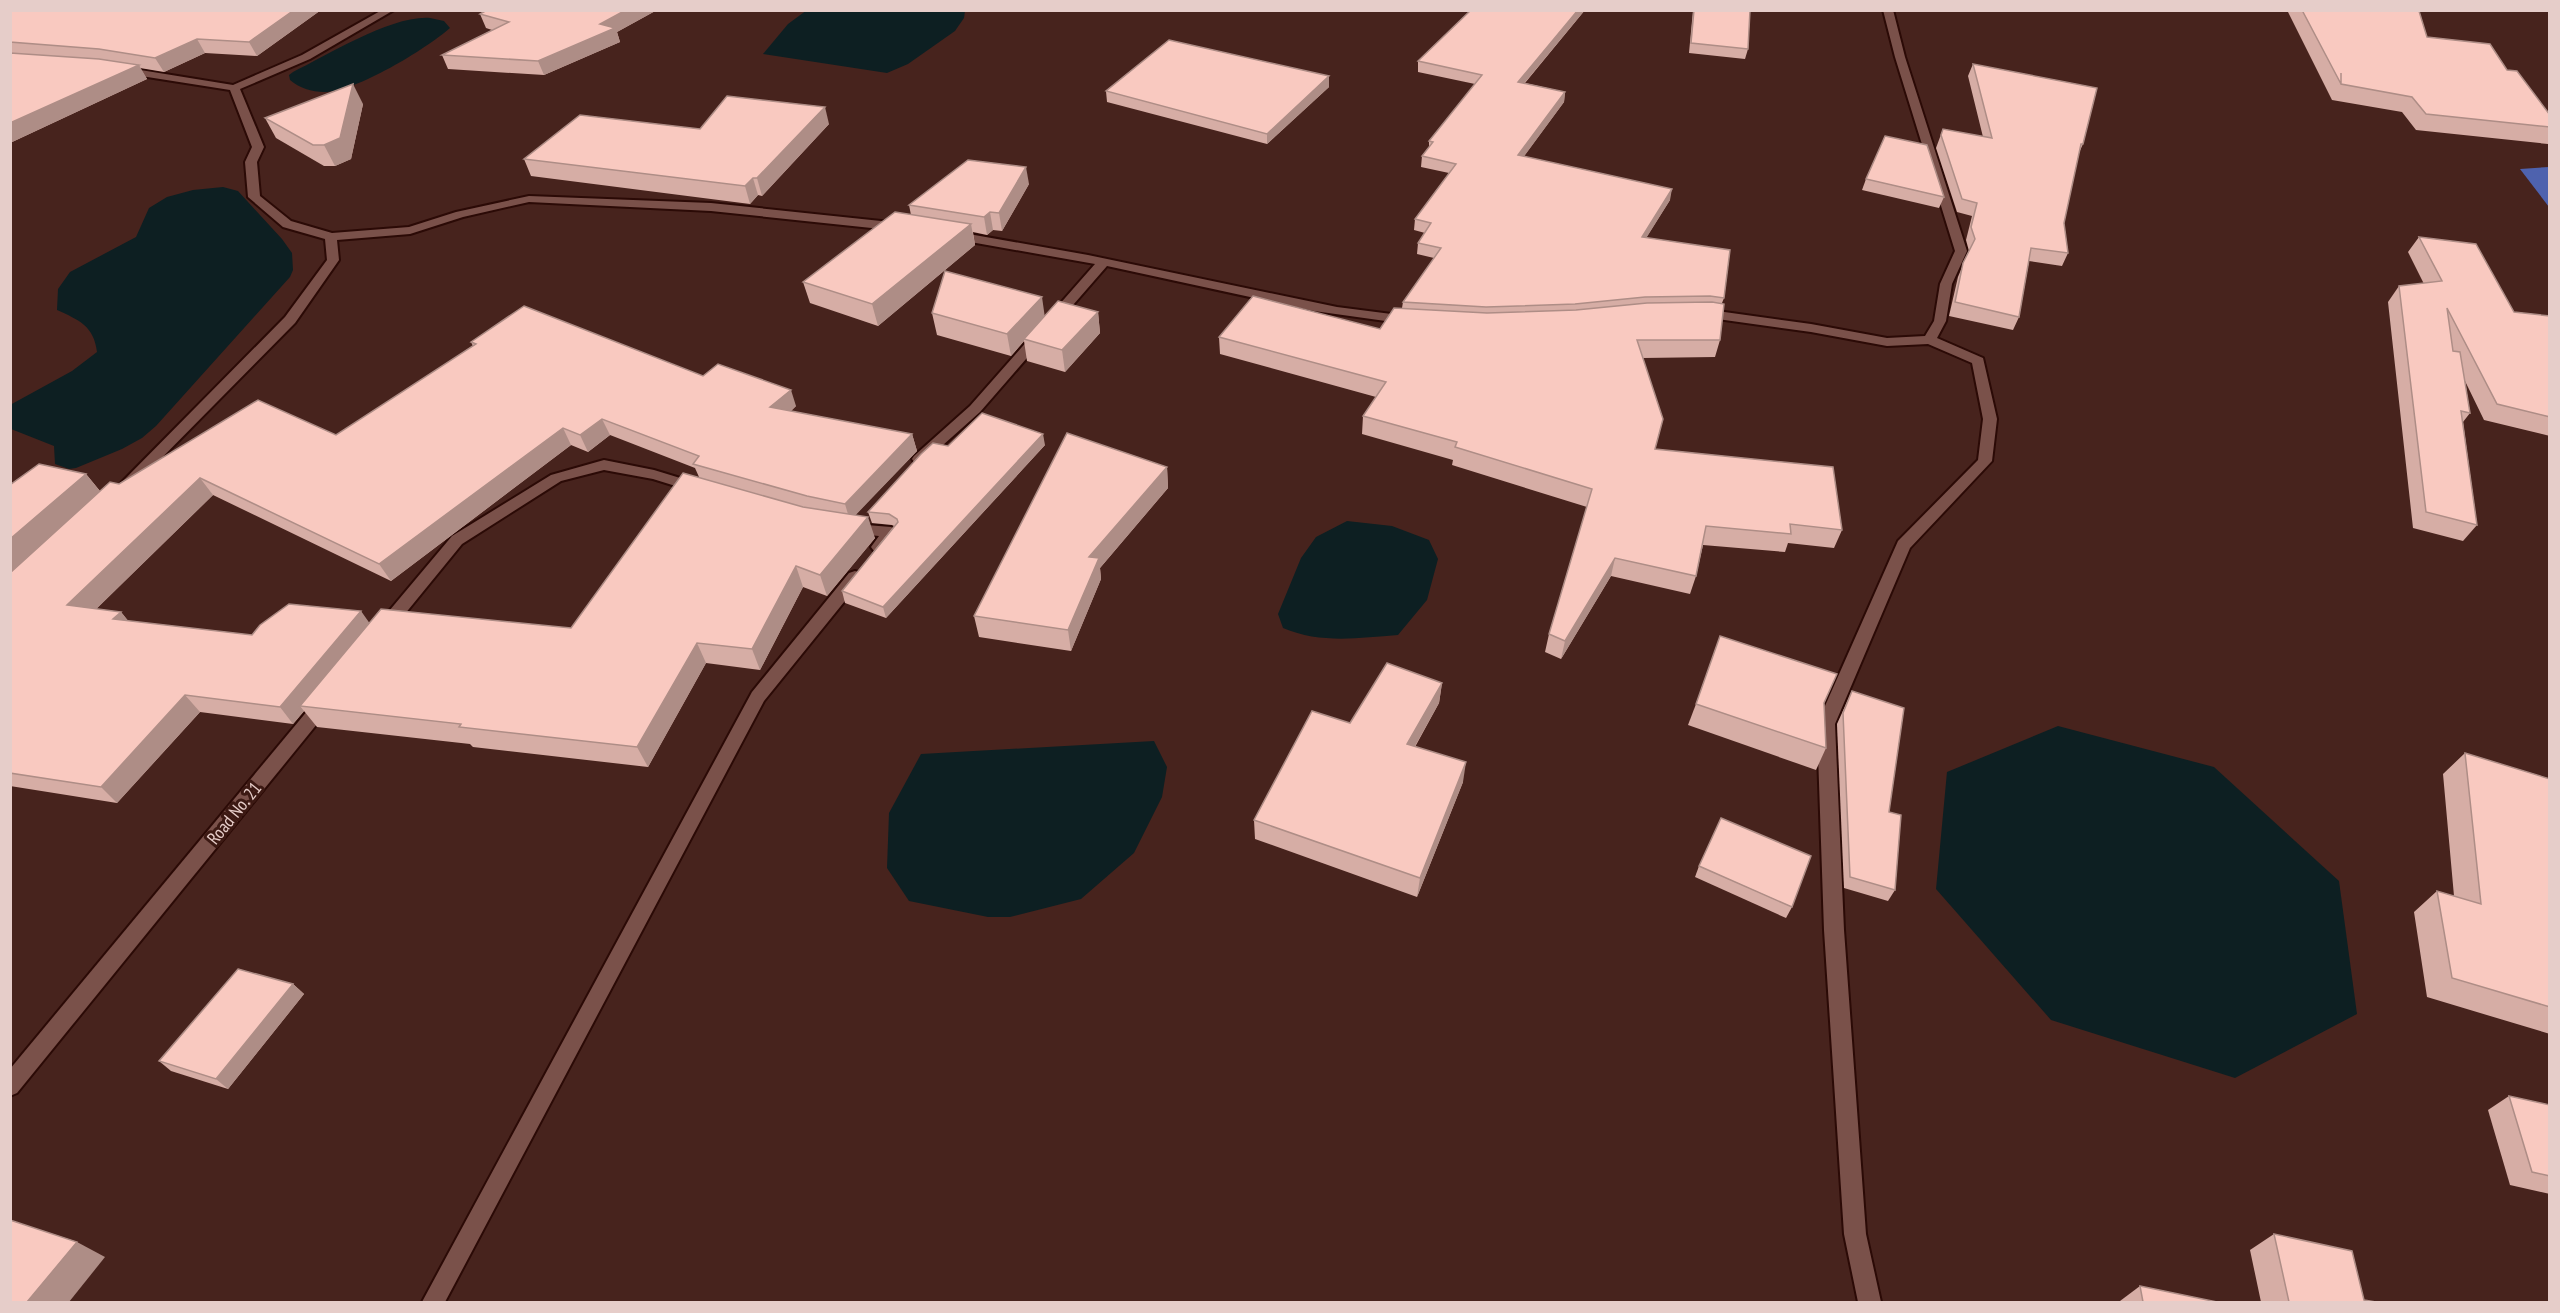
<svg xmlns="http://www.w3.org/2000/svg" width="2560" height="1313" font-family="'PT Sans Narrow',sans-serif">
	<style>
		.forest { fill: #4e62ae }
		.water { fill: #0d1f22 }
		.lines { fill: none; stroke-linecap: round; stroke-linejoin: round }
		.minor-casing { stroke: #2b0a06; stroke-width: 4 }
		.minor { fill: #7a514a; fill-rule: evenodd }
		.wall { fill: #d6ada5; fill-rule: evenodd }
		.shaded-wall { fill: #ae8d86 }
		.building { fill: #f9c9c0; stroke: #ae8d86; stroke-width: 1.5 }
		.labels { text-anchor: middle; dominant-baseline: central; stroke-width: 6; stroke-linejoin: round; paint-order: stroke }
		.street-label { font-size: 18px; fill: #e6cdc9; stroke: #3c1913 }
	</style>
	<rect width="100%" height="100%" fill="#47231d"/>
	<polygon class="forest" points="2549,167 2550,167 2549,207 2520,169"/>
	<g class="water">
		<polygon points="807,10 965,10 965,11 964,18 955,31 908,64 887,73 763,54 788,24"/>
		<path d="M430,18l14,3 6,7c-24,21 -94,64 -126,64 -12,0 -25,-4 -34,-12l-1,-5 4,-3c35,-17 99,-57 137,-54z"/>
		<path d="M223,187l15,4 44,48 10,14 1,17 -3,7 -134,149 -14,12 -20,11 -46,19 -7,1 -14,-5 -1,-18 -43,-17 -1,-24 62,-34 25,-19c-3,-26 -18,-32 -40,-42l1,-21 12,-17 66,-35 13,-29 18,-11 26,-7z"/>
		<path d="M1347,521l45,5 37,14 9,19 -11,41 -29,35c-40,3 -78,9 -115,-7l-5,-14 23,-56 15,-21z"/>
		<polygon points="2058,726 2214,767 2339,881 2357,1014 2235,1078 2051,1020 1936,889 1947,772"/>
		<polygon points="1154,741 1167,767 1162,797 1134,853 1081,899 1010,917 988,917 909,901 887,868 889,813 921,754"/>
	</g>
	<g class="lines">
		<defs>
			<g id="minor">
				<polygon points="382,10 394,10 310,59 240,89 264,147 257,162 260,196 291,221 332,233 409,227 456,212 529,196 711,203 900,223 906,227 900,231 711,211 529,202 463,217 410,234 337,240 339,260 295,323 131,489 121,489 119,486 121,483 285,317 327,260 325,239 283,227 248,197 245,162 252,147 230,90 122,73 117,70 122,67 233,85 302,55"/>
				<polygon points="1883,10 1893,10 1905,57 1967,251 1952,284 1946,321 1937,338 1983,358 1997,419 1992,461 1910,548 1835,724 1844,930 1866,1234 1881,1302 1858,1302 1844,1234 1824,930 1817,724 1898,541 1978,460 1983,419 1972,363 1928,344 1887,346 1811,332 1703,317 1697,313 1703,309 1811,324 1887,338 1925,336 1934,321 1940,284 1955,251 1895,57"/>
				<polygon points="952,231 1088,255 1337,307 1407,316 1413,320 1407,324 1314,311 1107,266 980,412 924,462 914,462 912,459 914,456 970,406 1095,264 948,238 948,232"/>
				<polygon points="604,460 654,470 703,485 705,488 698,493 653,479 604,470 561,481 462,544 391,631 379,631 377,627 379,623 452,536 551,475"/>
				<path d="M854,524l37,3 8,5c-6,10 -13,22 -25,19l-3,-4 8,-11 -30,-3 -3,-4 3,-4z"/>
				<polygon points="855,571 861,573 863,577 861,581 764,701 445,1302 422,1302 752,692 849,573"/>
				<polygon points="324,696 330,698 332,703 330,708 17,1093 10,1096 10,1069 318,698"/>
			</g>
		</defs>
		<use href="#minor" class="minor-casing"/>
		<use href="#minor" class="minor"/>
	</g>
	<g class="wall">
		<polygon points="10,10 321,10 257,56 205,53 164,72 140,68 147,79 10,143"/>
		<polygon points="487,10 657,10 617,32 620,42 544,75 448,69 442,55 492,30 486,28 480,14"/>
		<polygon points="1471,10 1585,10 1525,83 1565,92 1564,102 1524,156 1670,200 1646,238 1724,298 1722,303 1720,340 1715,357 1643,358 1656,449 1842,530 1834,548 1788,543 1785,552 1703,545 1696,576 1690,594 1611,576 1561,659 1545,652 1549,634 1587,507 1452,465 1453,460 1362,434 1363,416 1376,397 1220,354 1219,337 1380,329 1402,308 1403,302 1434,258 1417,254 1418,243 1425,233 1414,230 1415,219 1449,173 1421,167 1422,156 1429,147 1429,141 1475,84 1418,72 1418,61"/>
		<polygon points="1693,10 1750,10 1748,49 1745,59 1689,53"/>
		<polygon points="2287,10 2416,10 2427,37 2507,70 2550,115 2550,143 2548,144 2416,130 2402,112 2332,100"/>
		<polygon points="1973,64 2083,144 2078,155 2064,223 2068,253 2062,266 2029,261 2019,317 2013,330 1949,316 1958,277 1969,251 1966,240 1972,216 1957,212 1936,148 1943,129 1983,137 1968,76"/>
		<polygon points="1329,87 1267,144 1107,102 1106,91"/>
		<polygon points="363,104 351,159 335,166 324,166 276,138 265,118"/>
		<polygon points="829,124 762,196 758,195 750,204 531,176 524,159 700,129"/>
		<polygon points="1866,179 1944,197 1939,208 1862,190"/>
		<polygon points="1029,184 1002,231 993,230 987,235 973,232 975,245 878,326 810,303 803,282 911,215 909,205"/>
		<polygon points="2419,237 2514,312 2550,316 2550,436 2484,420 2465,381 2470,413 2463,422 2477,525 2463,541 2413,528 2388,302 2399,286 2424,284 2408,252"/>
		<polygon points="1098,312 1100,333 1065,372 1027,361 1024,341 1011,356 937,335 932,313 1044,316"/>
		<path d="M471,342l232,34 93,30 -5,5 121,23 5,17 -62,64 20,23 -48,58 -24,-9 -43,83 -54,-7 -58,104 -175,-20 -3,-3 -153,-17 -13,-16 -11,13 -93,-12 -83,91 -107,-17v-301l76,-11 14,17 19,-7 217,-49 137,-89zM610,435l85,33 4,9 -128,151 -201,-5 -118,12 -124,-14 -7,-9 -25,-3 117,-114 178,86 180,-136 17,7z"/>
		<polygon points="1045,445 886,618 845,603 842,591 894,526 892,525 872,523 868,512 948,446"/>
		<polygon points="1167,467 1168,488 1100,568 1101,579 1071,651 979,637 974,616"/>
		<polygon points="1442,683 1439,703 1415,747 1463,782 1417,897 1255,839 1254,820 1350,723"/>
		<polygon points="1852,691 1889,812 1895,890 1888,901 1844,888 1837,724"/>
		<polygon points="1824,703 1826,748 1816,770 1688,725 1696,704"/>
		<polygon points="2465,753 2550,779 2550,1034 2427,997 2414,912 2437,891 2454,896 2443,774"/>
		<polygon points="1699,866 1792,907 1786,918 1695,877"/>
		<polygon points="293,984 304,994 228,1089 171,1071 159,1061"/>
		<polygon points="2509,1096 2550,1105 2550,1194 2510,1185 2488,1110"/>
		<polygon points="2274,1234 2364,1300 2376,1302 2261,1302 2250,1250"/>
		<polygon points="2140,1286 2217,1302 2120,1302 2120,1301"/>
	</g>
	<g class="shaded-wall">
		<polygon points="294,10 321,10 257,56 249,42"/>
		<polygon points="626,10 657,10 617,32 620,42 544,75 538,61 600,24"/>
		<polygon points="1578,10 1585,10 1517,92 1518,82"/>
		<polygon points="197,39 205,53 164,72 155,58"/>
		<polygon points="139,65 147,79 10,143 10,123"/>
		<polygon points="1329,76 1329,87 1267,144 1267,134"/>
		<polygon points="353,84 363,104 351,159 335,166 324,145"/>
		<polygon points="1565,92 1564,102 1517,166 1518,155"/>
		<polygon points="825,107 829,124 762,196 757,178"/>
		<polygon points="1026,167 1029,184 1002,231 999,213"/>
		<polygon points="753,178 758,195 750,204 745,186"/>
		<polygon points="1672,189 1670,200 1640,248 1642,237"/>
		<polygon points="990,212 993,230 987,235 984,217"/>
		<polygon points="971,224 975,245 878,326 872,304"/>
		<polygon points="1042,297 1045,318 1024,339 1024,341 1011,356 1007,334"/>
		<polygon points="1098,312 1100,333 1065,372 1062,350"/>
		<polygon points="791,390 796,406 776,424 770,407"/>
		<polygon points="602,419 610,435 588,452 580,435"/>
		<polygon points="563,428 571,445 391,581 379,564"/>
		<polygon points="912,434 917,451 850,521 845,504"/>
		<polygon points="1043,434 1045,445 886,618 883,607"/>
		<polygon points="1167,467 1168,488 1100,568 1101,579 1071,651 1068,630 1089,557"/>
		<polygon points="86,474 103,495 10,579 10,539"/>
		<polygon points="200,478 213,495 83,622 67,605"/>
		<polygon points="868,517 875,538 827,596 820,575"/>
		<polygon points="1615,558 1611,576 1561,659 1565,641"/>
		<polygon points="796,566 803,587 760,670 752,649"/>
		<polygon points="361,611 373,628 300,706 304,711 293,724 280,707"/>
		<polygon points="121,612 135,629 113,619"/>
		<polygon points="697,643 706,663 648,767 637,747"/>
		<polygon points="1442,683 1439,703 1405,764 1407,744"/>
		<polygon points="185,695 200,712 117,803 101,787"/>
		<polygon points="1466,762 1463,782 1417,897 1420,878"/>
		<polygon points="293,984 304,994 228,1089 216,1079"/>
		<polygon points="77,1242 105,1257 69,1302 27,1302"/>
	</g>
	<g class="building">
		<polygon points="10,10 294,10 249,42 197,39 155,58 99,49 10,42"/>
		<polygon points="487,10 626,10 600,24 615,28 538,61 442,55 509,22 480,14"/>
		<polygon points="1471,10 1578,10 1518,82 1565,92 1518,155 1672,189 1642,237 1730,250 1724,298 1710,296 1645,297 1575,304 1486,307 1403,302 1441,248 1418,243 1431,223 1415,219 1456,164 1422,156 1433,142 1429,141 1482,75 1418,61"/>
		<polygon points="1694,10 1750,10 1748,49 1691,43"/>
		<polygon points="2302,10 2419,11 2427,37 2490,44 2507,70 2517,71 2550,115 2550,127 2426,114 2412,97 2341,84 2341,73 2341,84"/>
		<polygon points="1169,40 1329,76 1267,134 1106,91"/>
		<polygon points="10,53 99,59 139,65 10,123"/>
		<polygon points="1973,64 2097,88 2083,144 2081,144 2064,223 2068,253 2031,248 2019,317 1955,302 1963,263 1975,239 1971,227 1977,203 1962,199 1941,135 1943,129 1992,138"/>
		<polygon points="353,84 340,138 324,145 313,145 265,118"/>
		<polygon points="727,96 825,107 757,178 753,178 745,186 524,159 580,115 700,129"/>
		<polygon points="1885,136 1927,145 1944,197 1866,179"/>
		<polygon points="968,160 1026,167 999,213 990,212 984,217 909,205"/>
		<polygon points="895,212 971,224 872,304 803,282"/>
		<polygon points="2419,237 2476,244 2514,312 2550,316 2550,417 2497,404 2447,308 2453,351 2460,352 2470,413 2461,411 2477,525 2426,512 2399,286 2442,281"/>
		<polygon points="945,271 1042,297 1007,334 932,313"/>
		<polygon points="1253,296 1380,329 1394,308 1487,313 1576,310 1647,303 1712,302 1724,304 1720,340 1637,340 1663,419 1655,449 1833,467 1842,530 1790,524 1791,534 1706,526 1696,576 1615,558 1565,641 1549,634 1592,489 1455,447 1457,442 1363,416 1386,382 1219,337"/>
		<polygon points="1058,301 1098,312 1062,350 1024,339"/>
		<polygon points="524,306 703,376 718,364 791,390 770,407 912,434 845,504 807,496 693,464 699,456 602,419 580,435 563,428 379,564 200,478 67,605 121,612 113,619 252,635 260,625 289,604 361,611 280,707 185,695 101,787 10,773 10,573 110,482 119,484 258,400 336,435 476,344 471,342"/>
		<polygon points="982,413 1043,434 883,607 842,591 898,522 897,519 889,514 868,512 921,454 933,443 948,446"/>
		<polygon points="1067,433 1167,467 1089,557 1099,558 1068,630 974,616"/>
		<polygon points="39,464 86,474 10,539 10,485"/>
		<polygon points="683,473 803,507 868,517 820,575 796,566 752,649 697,643 637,747 459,727 461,724 300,706 381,609 571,628"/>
		<polygon points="1720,636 1837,674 1824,703 1826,748 1696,704"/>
		<polygon points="1387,663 1442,683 1407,744 1466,762 1420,878 1254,820 1312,711 1350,723"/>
		<polygon points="1852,691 1904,708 1889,812 1901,815 1895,890 1850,877 1843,713"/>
		<polygon points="2465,753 2550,779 2550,1007 2452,978 2437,891 2481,904"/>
		<polygon points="1721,818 1811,856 1792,907 1699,866"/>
		<polygon points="238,969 293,984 216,1079 159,1061"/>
		<polygon points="2509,1096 2550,1105 2550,1176 2532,1172"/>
		<polygon points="10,1220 77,1242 27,1302 10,1302"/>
		<polygon points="2274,1234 2352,1251 2364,1300 2376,1302 2289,1302"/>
		<polygon points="2140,1286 2217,1302 2143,1302"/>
	</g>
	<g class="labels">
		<g class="street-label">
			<text transform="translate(234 813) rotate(-51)">Road No. 21</text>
		</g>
	</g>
	<rect width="2560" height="1313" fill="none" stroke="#e6cdc9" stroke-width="24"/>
</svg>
